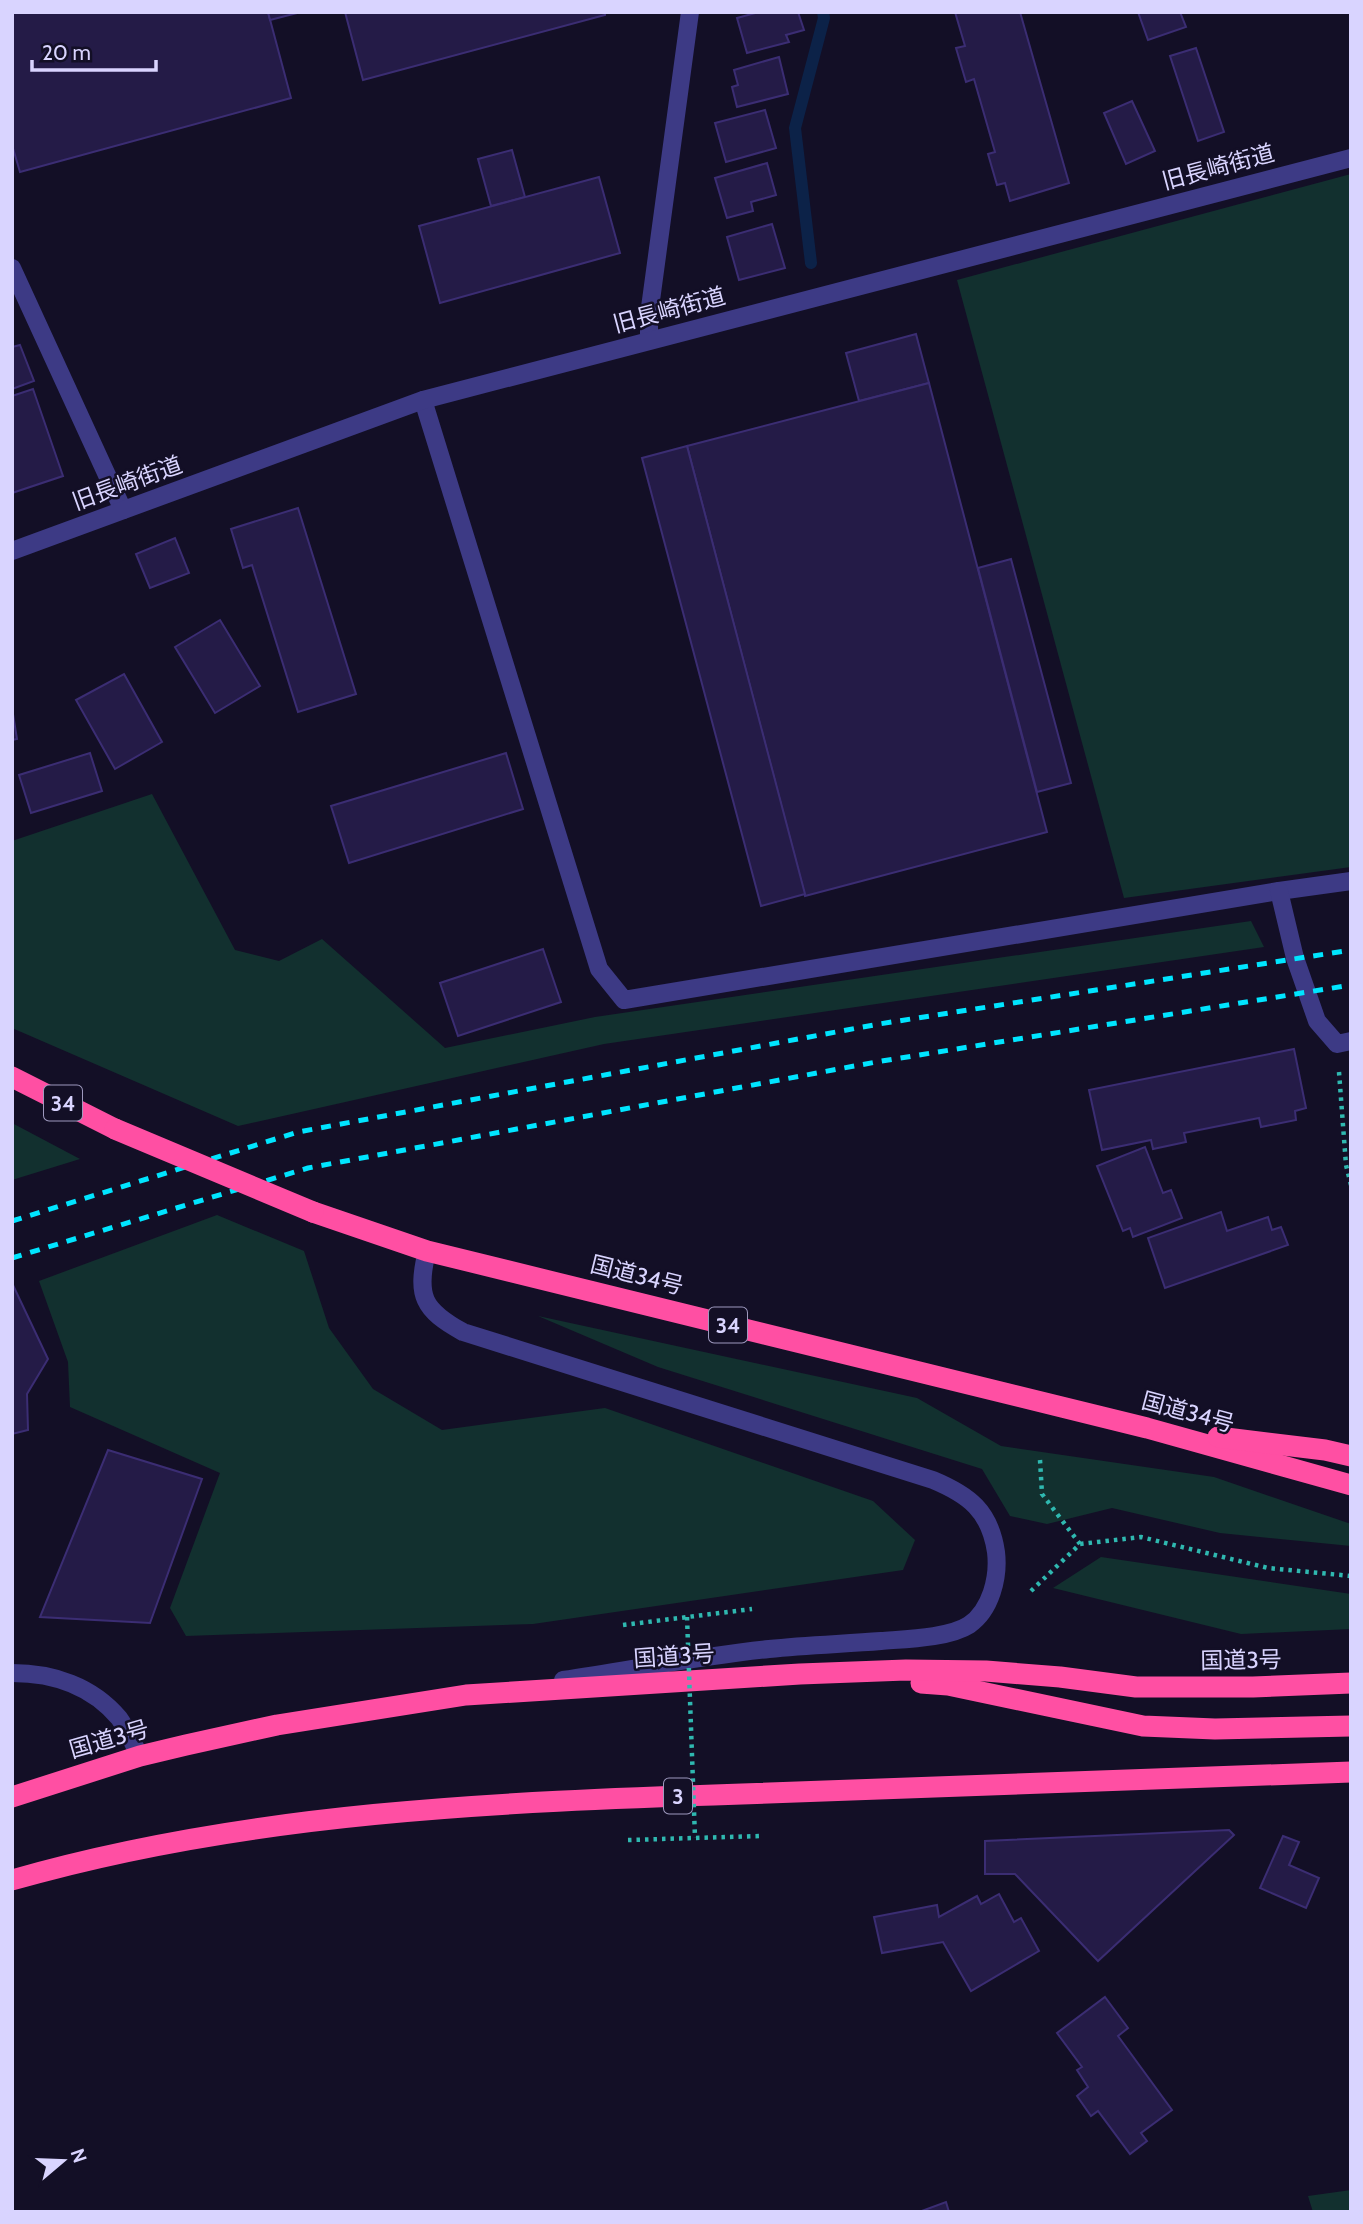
<svg xmlns="http://www.w3.org/2000/svg" width="1363" height="2224" font-family="Cabin,'Noto Sans JP',sans-serif">
	<style>
		.green { fill: #12302f }
		.lines { fill: none; stroke-linecap: round; stroke-linejoin: round }
		.stream { stroke: #0c2248; stroke-width: 12 }
		.building { fill: #241b47; stroke: #3b2d73; stroke-width: 2 }
		.path { stroke: #2fb8b0; stroke-width: 4.5; stroke-dasharray: 3.5 5; stroke-linecap: butt }
		.minor { stroke: #3d3a85; stroke-width: 18 }
		.highway { stroke: #ff4fa3; stroke-width: 21 }
		.rail { stroke: #00e5ff; stroke-width: 5; stroke-dasharray: 10 9; stroke-linecap: butt }
		.path-bridge { stroke: #2fb8b0; stroke-width: 4.5; stroke-dasharray: 3.5 5; stroke-linecap: butt }
		.highway-bridge { stroke: #ff4fa3; stroke-width: 21 }
		.labels { text-anchor: middle; dominant-baseline: central; stroke-width: 5; stroke-linejoin: round; paint-order: stroke }
		.shield { fill: #130f26; stroke: #9e99be; stroke-width: 2 }
		.shield-label { font-size: 21px; font-weight: bold; fill: #d9d4ff }
		.street-label { font-size: 23px; fill: #d9d4ff; stroke: #130f26 }
	</style>
	<rect width="100%" height="100%" fill="#130f26"/>
	<g class="green">
		<polygon points="1351,174 1351,867 1124,898 957,280"/>
		<polygon points="152,794 235,950 279,961 322,939 445,1048 595,1017 1251,921 1264,947 604,1044 238,1126 12,1028 12,841"/>
		<polygon points="12,1123 80,1159 12,1180"/>
		<polygon points="217,1215 304,1251 329,1328 373,1389 442,1430 605,1408 873,1501 915,1540 903,1570 533,1624 186,1636 170,1608 220,1473 70,1407 68,1362 39,1281"/>
		<polygon points="538,1316 917,1398 1001,1446 1214,1477 1351,1524 1351,1546 1220,1533 1112,1508 1047,1524 1010,1516 982,1469 658,1367"/>
		<polygon points="1101,1557 1351,1594 1351,1629 1241,1634 1053,1588"/>
		<polygon points="1351,2190 1351,2212 1313,2212 1308,2196"/>
	</g>
	<g class="lines">
		<polyline class="stream" points="811,263 795,128 824,18 823,12"/>
	</g>
	<g class="building">
		<polygon points="12,12 268,12 291,98 20,172 12,145"/>
		<polygon points="268,12 301,12 270,20"/>
		<polygon points="345,12 605,12 605,15 363,80"/>
		<polygon points="759,12 798,12 804,30 786,35 789,42 747,53 737,18"/>
		<polygon points="955,12 1020,12 1069,183 1010,201 1005,183 997,185 988,154 995,152 974,79 966,82 956,48 965,46"/>
		<polygon points="1138,12 1180,12 1186,27 1148,40"/>
		<polygon points="1196,48 1224,132 1198,141 1170,56"/>
		<polygon points="779,57 788,94 737,107 732,87 738,85 734,70"/>
		<polygon points="1132,101 1155,151 1126,164 1104,113"/>
		<polygon points="765,110 776,148 726,162 715,123"/>
		<polygon points="512,150 525,197 491,206 478,159"/>
		<polygon points="767,163 776,195 751,202 753,211 727,218 715,178"/>
		<polygon points="599,177 620,253 440,303 419,226"/>
		<polygon points="772,224 785,268 739,280 727,237"/>
		<polygon points="916,334 929,383 859,401 846,353"/>
		<polygon points="20,345 34,381 12,389 12,347"/>
		<polygon points="929,383 1047,832 805,896 687,446"/>
		<polygon points="33,389 63,476 12,493 12,396"/>
		<polygon points="687,446 805,894 761,906 642,458"/>
		<polygon points="298,508 356,694 298,712 252,565 243,568 231,529"/>
		<polygon points="175,538 189,573 150,588 136,554"/>
		<polygon points="1011,559 1071,783 1037,792 978,568"/>
		<polygon points="220,620 260,686 215,713 175,647"/>
		<polygon points="124,674 162,742 115,769 76,700"/>
		<polygon points="12,708 17,739 12,740"/>
		<polygon points="90,753 102,791 31,813 19,775"/>
		<polygon points="506,753 523,809 349,863 331,806"/>
		<polygon points="543,949 561,1002 458,1036 440,983"/>
		<polygon points="1294,1049 1306,1108 1295,1111 1296,1120 1261,1127 1259,1118 1184,1133 1186,1142 1153,1149 1151,1140 1102,1150 1089,1090"/>
		<polygon points="1145,1147 1163,1193 1171,1190 1182,1218 1133,1237 1130,1228 1123,1231 1097,1166"/>
		<polygon points="1221,1212 1227,1231 1268,1217 1272,1230 1281,1227 1288,1245 1165,1288 1148,1238"/>
		<polygon points="12,1283 48,1359 27,1394 28,1430 12,1434"/>
		<polygon points="108,1450 202,1479 150,1623 40,1617"/>
		<polygon points="1229,1830 1234,1835 1098,1961 1015,1874 985,1874 985,1841"/>
		<polygon points="1283,1836 1299,1842 1289,1865 1319,1878 1306,1908 1260,1888"/>
		<polygon points="999,1894 1014,1922 1021,1918 1039,1951 971,1991 943,1942 882,1953 874,1917 937,1905 939,1917 977,1896 981,1904"/>
		<polygon points="1105,1997 1128,2028 1118,2036 1172,2110 1141,2133 1147,2141 1130,2154 1098,2111 1091,2116 1077,2096 1088,2087 1077,2070 1082,2067 1057,2033"/>
		<polygon points="946,2202 949,2212 919,2212"/>
	</g>
	<g class="lines">
		<g class="path">
			<polyline points="1339,1072 1346,1165 1351,1185"/>
			<polyline points="1040,1460 1042,1494 1080,1544"/>
			<polyline points="1031,1591 1080,1544 1141,1537 1268,1568 1351,1576"/>
			<polyline points="623,1625 752,1609"/>
			<polyline points="628,1840 761,1836"/>
		</g>
		<g class="minor">
			<polyline points="12,268 123,510"/>
			<polyline points="649,340 649,315 690,12"/>
			<polyline points="423,400 599,969 624,1000 1279,891 1351,881"/>
			<polyline points="12,551 423,400 1351,158"/>
			<polyline points="1279,891 1295,958 1317,1021 1337,1044 1351,1041"/>
			<path d="M427,1251c-11,45 -4,59 36,81l470,148c36,15 57,31 63,72 3,25 -5,58 -27,73 -20,13 -64,14 -88,16 -38,3 -75,4 -112,8 -69,7 -138,21 -206,31"/>
			<path d="M12,1673c41,0 80,13 107,45 8,11 14,26 21,38"/>
		</g>
		<g class="highway">
			<polyline points="12,1077 115,1129"/>
			<polyline points="313,1212 427,1251 1147,1428 1351,1485"/>
			<polyline points="1218,1437 1325,1450 1351,1456"/>
			<polyline points="921,1683 948,1685 1143,1726 1215,1729 1351,1726"/>
			<polyline points="12,1797 140,1756 186,1745 277,1725 466,1695 800,1674 906,1670 986,1671 1060,1677 1136,1687 1253,1687 1351,1683"/>
			<path d="M12,1880c237,-68 485,-78 730,-86 203,-8 406,-15 609,-22"/>
		</g>
		<g class="rail">
			<polyline points="12,1221 298,1132 879,1024 1351,950"/>
			<polyline points="12,1258 308,1168 876,1062 1351,985"/>
		</g>
		<polyline class="path-bridge" points="687,1617 695,1838"/>
		<polyline class="highway-bridge" points="115,1129 313,1212"/>
	</g>
	<g class="labels">
		<g class="shield">
			<rect x="44" y="1085.5" width="38" height="35" rx="5"/>
			<rect x="709" y="1307.5" width="38" height="35" rx="5"/>
			<rect x="664" y="1778.5" width="28" height="35" rx="5"/>
		</g>
		<g class="shield-label">
			<text x="63" y="1103">34</text>
			<text x="728" y="1325">34</text>
			<text x="678" y="1796">3</text>
		</g>
		<g class="street-label">
			<text transform="translate(1218 167) rotate(-15)">旧長崎街道</text>
			<text transform="translate(669 310) rotate(-15)">旧長崎街道</text>
			<text transform="translate(127 483) rotate(-20)">旧長崎街道</text>
			<text transform="translate(637 1275) rotate(14)">国道34号</text>
			<text transform="translate(1188 1412) rotate(15)">国道34号</text>
			<text transform="translate(674 1656) rotate(-4)">国道3号</text>
			<text transform="translate(1241 1660) rotate(-1)">国道3号</text>
			<text transform="translate(109 1739) rotate(-16)">国道3号</text>
		</g>
	</g>
	<rect width="1363" height="2224" fill="none" stroke="#d9d4ff" stroke-width="28"/>
	<g transform="translate(63 2161) rotate(71)" stroke="#130f26" stroke-width="5" paint-order="stroke">
	<path d="M0-5L12 26L0 18L-12 26Z" fill="#d9d4ff"/>
	<text y="-10" font-size="19" font-weight="bold" text-anchor="middle" fill="#d9d4ff">N</text>
	</g>
	<path d="M32 60v10h124v-10" fill="none" stroke="#d9d4ff" stroke-width="3.5"/>
	<text x="42" y="60" font-size="21" fill="#d9d4ff" stroke="#130f26" stroke-width="5" paint-order="stroke">20 m</text>
</svg>
